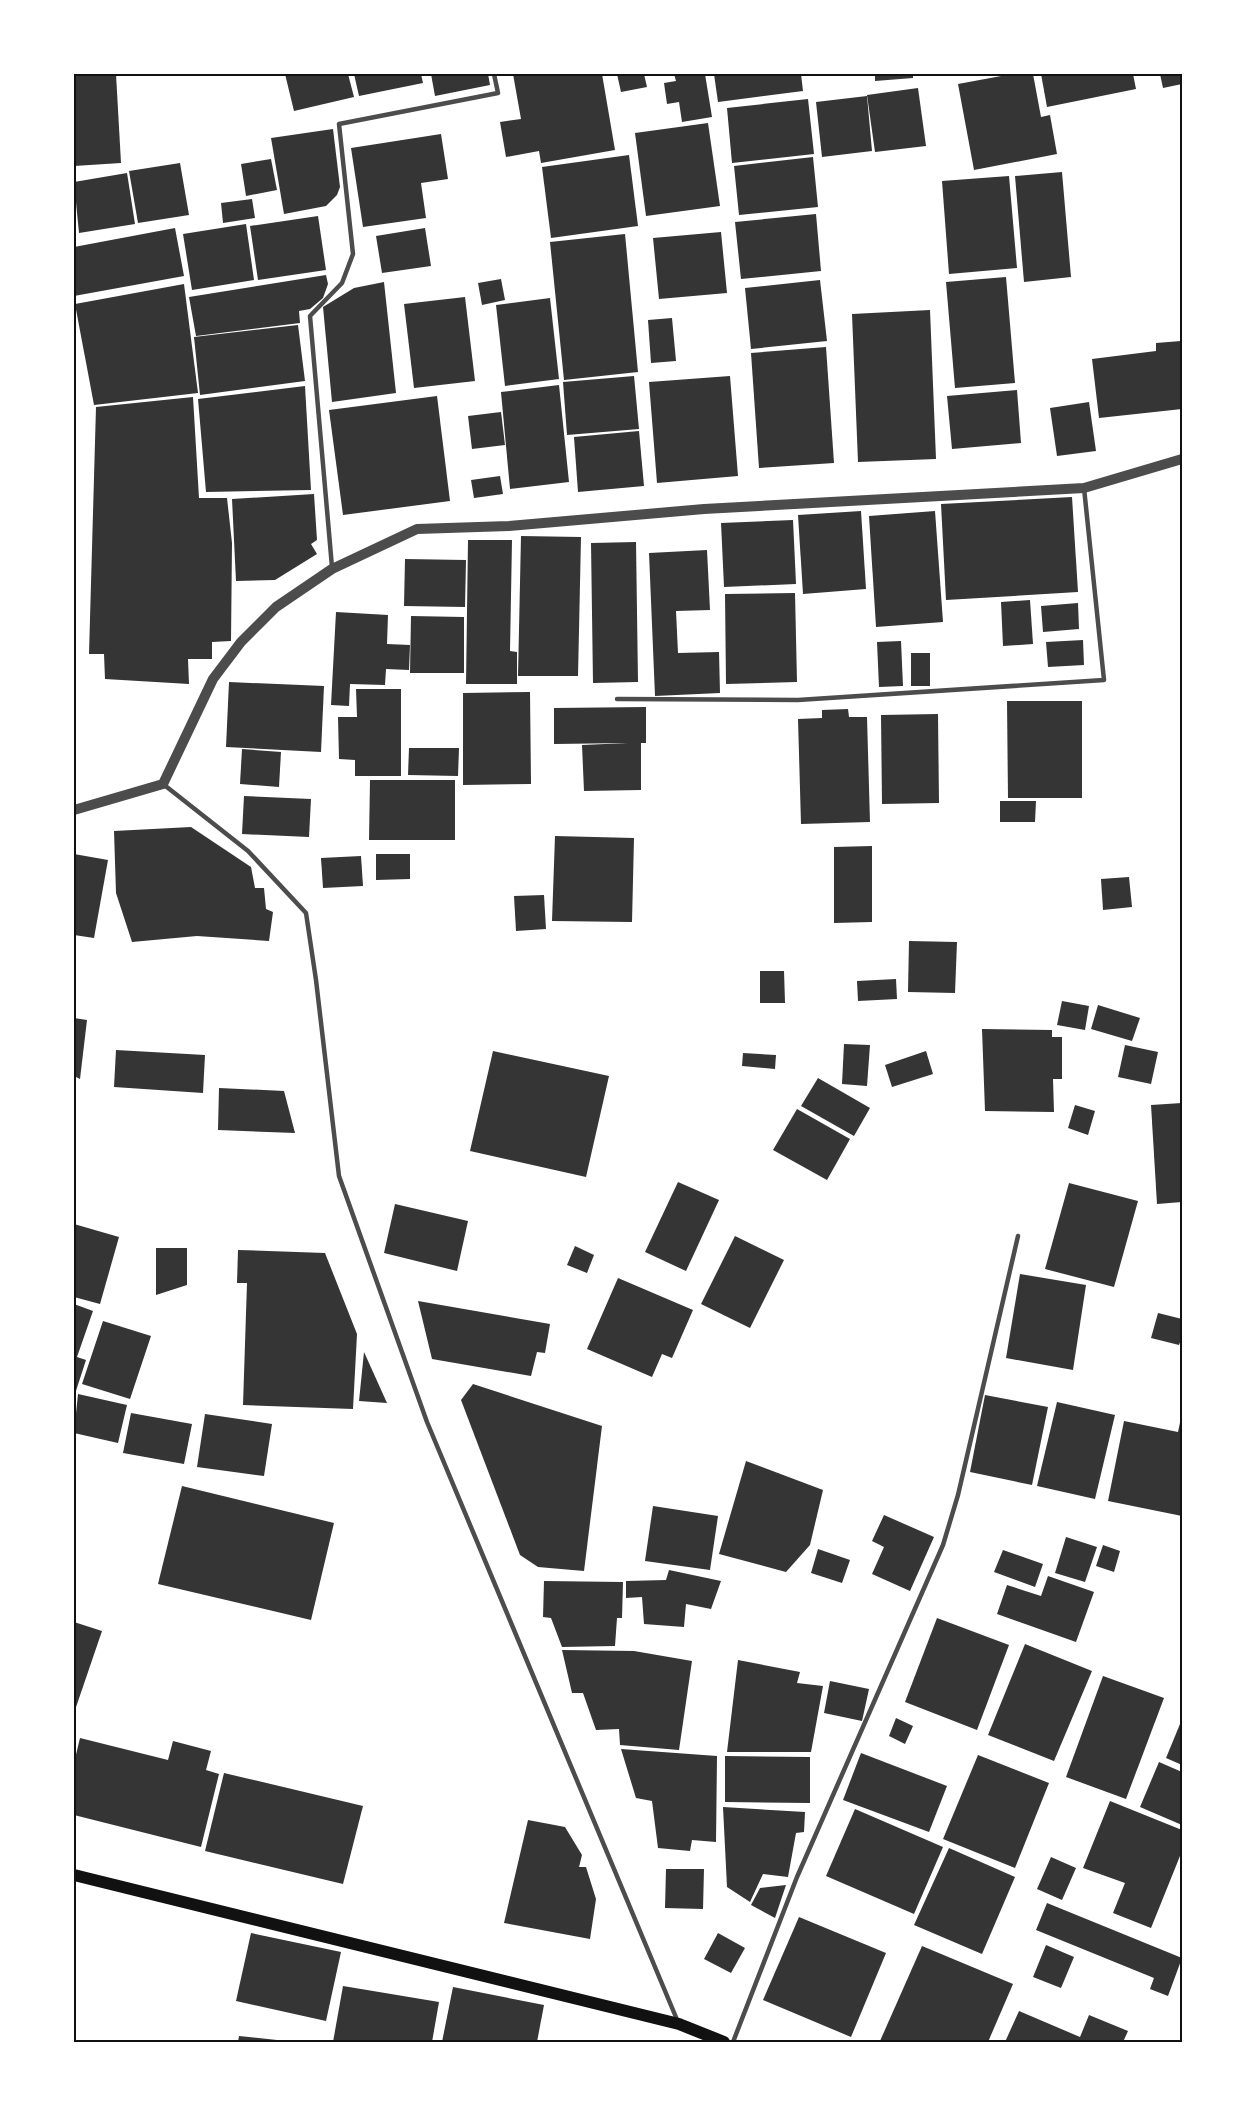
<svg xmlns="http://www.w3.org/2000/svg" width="1256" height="2116" font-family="'Titillium Web',sans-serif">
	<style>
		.building { fill: #353535 }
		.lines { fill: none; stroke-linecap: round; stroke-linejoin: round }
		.service { stroke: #4c4c4c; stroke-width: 4.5 }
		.tertiary { stroke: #4c4c4c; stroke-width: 10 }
		.secondary { stroke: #111; stroke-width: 12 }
		.neatline { fill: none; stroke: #111; stroke-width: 2 }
	</style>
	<rect width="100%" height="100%" fill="#fff"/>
	<g class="building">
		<polygon points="74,74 116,74 121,163 74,166"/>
		<polygon points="285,74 348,74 354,97 294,111"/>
		<polygon points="354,74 421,74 423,83 359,96"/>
		<polygon points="431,74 488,74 490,85 435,96"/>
		<polygon points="513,74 602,74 615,150 541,163 539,151 506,157 500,122 521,119"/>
		<polygon points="617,74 644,74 647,87 621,92"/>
		<polygon points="674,74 705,74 712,117 682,122 679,102 667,104 664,83 676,81"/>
		<polygon points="714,74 801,74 803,91 718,102"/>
		<polygon points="875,74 913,74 913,78 875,81"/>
		<polygon points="1012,74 1033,74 1041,117 1050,115 1057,154 974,170 958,84"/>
		<polygon points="1041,74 1133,74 1136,89 1047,107"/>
		<polygon points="1160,74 1182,74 1182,84 1163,88"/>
		<polygon points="918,88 926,146 875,152 867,95"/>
		<polygon points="867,96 872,151 822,157 816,102"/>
		<polygon points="808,99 814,154 732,163 727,108"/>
		<polygon points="708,123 720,206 646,216 635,133"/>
		<polygon points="333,129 340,187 337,195 326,206 284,214 271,138"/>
		<polygon points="441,134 448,179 421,183 426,218 363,227 351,148"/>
		<polygon points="629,155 638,226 551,238 542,167"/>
		<polygon points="813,157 818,207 739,215 734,166"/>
		<polygon points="271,159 277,190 246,196 241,164"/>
		<polygon points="180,163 189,215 138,223 129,171"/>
		<polygon points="1062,172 1071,277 1024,282 1015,176"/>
		<polygon points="127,173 135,224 79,233 74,182"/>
		<polygon points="1009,176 1017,268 949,274 942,181"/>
		<polygon points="252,199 255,218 223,223 221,203"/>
		<polygon points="816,214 821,271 741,279 735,222"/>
		<polygon points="318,216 326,270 258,280 250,226"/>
		<polygon points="246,224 254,280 192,290 183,234"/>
		<polygon points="175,228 184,276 74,296 74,247"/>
		<polygon points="425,228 431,266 382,273 376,236"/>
		<polygon points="721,232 727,293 659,299 653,238"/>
		<polygon points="625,234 638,372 564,380 550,242"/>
		<polygon points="326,275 328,284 323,298 310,309 299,311 300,323 196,336 189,297"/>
		<polygon points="1006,277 1015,383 955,388 946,282"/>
		<polygon points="501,279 505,300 482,305 478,283"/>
		<polygon points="820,280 827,341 751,349 745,288"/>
		<polygon points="384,282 396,393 332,402 323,307 354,288"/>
		<polygon points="184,284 198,393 94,405 75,304"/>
		<polygon points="465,297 475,381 414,388 404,304"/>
		<polygon points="550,298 559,379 505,386 496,305"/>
		<polygon points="930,310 936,459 858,462 852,314"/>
		<polygon points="672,318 676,361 651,363 648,320"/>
		<polygon points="298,325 305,381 200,395 194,337"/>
		<polygon points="1181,341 1182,409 1099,418 1092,359 1156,351 1156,343"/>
		<polygon points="826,347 834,463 759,468 751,353"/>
		<polygon points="634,376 639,429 567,435 563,382"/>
		<polygon points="730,376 738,476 657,483 649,382"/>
		<polygon points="559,385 569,482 510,489 501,392"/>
		<polygon points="305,386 311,490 206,492 198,399"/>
		<polygon points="1017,390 1021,443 952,449 947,396"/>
		<polygon points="437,396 450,501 343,515 329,410"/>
		<polygon points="193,397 199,498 227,498 232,543 231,641 212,642 212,659 188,659 189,684 105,679 104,654 89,654 96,407"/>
		<polygon points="1089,402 1096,451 1057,456 1050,408"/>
		<polygon points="501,412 505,445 472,449 468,416"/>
		<polygon points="639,431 644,486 578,492 574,437"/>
		<polygon points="500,476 503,494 474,498 471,480"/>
		<polygon points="314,494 317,540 311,544 317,554 275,580 236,581 232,499"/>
		<polygon points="1072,497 1078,592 946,600 941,504"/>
		<polygon points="861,511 866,589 803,594 798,515"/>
		<polygon points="935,511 943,622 876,627 869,516"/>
		<polygon points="793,520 796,584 724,587 721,523"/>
		<polygon points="521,536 581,537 578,676 518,676"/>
		<polygon points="468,540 512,540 510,651 517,652 517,684 466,684"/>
		<polygon points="636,542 638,682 593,683 591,543"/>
		<polygon points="707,550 710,610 676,611 678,653 719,652 720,693 655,696 649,553"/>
		<polygon points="405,559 466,560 465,607 404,606"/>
		<polygon points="795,593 797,682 726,684 725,594"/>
		<polygon points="1030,600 1033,644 1003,646 1001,602"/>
		<polygon points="1078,603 1079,629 1043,632 1041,606"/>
		<polygon points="336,612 388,615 387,644 410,645 409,670 386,669 385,685 350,684 349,706 331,705"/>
		<polygon points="411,616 464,617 464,673 410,673"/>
		<polygon points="1083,640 1084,665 1048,667 1046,642"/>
		<polygon points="901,641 903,686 879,687 877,642"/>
		<rect x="911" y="653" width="19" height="33"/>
		<polygon points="229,682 324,686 321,752 226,747"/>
		<polygon points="356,689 401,689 401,776 355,776 355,760 339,759 338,717 357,717"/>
		<polygon points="530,692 531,784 463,785 463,693"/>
		<polygon points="1007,701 1082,701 1082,798 1008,798"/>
		<polygon points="646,707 646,743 641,743 641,790 584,791 582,745 628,743 554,744 554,708"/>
		<polygon points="848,709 849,717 867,717 870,822 801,824 798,719 822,718 822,710"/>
		<polygon points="938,714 939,803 882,804 881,715"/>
		<polygon points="409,748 459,748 458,776 408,775"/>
		<polygon points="242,749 281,752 279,787 240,784"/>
		<polygon points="370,780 455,780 455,840 369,840"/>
		<polygon points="244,796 311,799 309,837 242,834"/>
		<polygon points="1000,801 1036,801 1035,822 1000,822"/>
		<polygon points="191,827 251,867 255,888 264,888 266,909 273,912 269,941 197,936 132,942 116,893 114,831"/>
		<polygon points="555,836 634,838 632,922 552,921"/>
		<polygon points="872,846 872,922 834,923 834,847"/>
		<polygon points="74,854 108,860 94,938 74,935"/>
		<polygon points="376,854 410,854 410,879 376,880"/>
		<polygon points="361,856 363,886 323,888 321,858"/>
		<polygon points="1129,877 1132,907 1103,910 1101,879"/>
		<polygon points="544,895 546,929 516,931 514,896"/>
		<polygon points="909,941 957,942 955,993 908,992"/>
		<polygon points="760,971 784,971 785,1003 760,1003"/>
		<polygon points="896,979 897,999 858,1001 857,981"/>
		<polygon points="1062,1001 1089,1006 1085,1030 1057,1025"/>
		<polygon points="1098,1005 1140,1018 1132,1041 1091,1029"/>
		<polygon points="74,1018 87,1020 80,1079 74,1076"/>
		<polygon points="982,1029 1052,1030 1052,1037 1062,1037 1062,1079 1053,1079 1054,1112 985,1111"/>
		<polygon points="844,1044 870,1045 867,1086 842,1084"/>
		<polygon points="1125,1045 1158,1052 1151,1084 1118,1077"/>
		<polygon points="116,1050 205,1055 203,1093 114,1087"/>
		<polygon points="493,1051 609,1076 586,1177 470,1151"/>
		<polygon points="926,1051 933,1074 892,1087 885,1065"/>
		<polygon points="743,1053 776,1055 775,1069 742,1066"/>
		<polygon points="818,1078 870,1108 854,1136 801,1106"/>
		<polygon points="219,1088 284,1091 295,1133 218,1130"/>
		<polygon points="1182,1103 1182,1202 1157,1204 1151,1105"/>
		<polygon points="1075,1105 1095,1111 1088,1135 1068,1128"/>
		<polygon points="797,1109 850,1139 827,1180 773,1150"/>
		<polygon points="678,1182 719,1200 686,1271 645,1252"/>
		<polygon points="1069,1183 1138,1201 1114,1287 1045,1269"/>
		<polygon points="395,1204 468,1221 457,1271 384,1253"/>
		<polygon points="74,1224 119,1237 100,1304 74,1297"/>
		<polygon points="735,1236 784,1260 750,1328 701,1304"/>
		<polygon points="575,1246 594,1255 587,1273 567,1265"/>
		<polygon points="156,1248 187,1248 187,1285 156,1295"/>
		<polygon points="238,1250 325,1253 357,1334 353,1409 243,1405 247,1283 237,1283"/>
		<polygon points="1020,1274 1086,1285 1073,1370 1006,1358"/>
		<polygon points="618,1278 693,1310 672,1358 662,1354 652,1377 587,1349"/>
		<polygon points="418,1301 550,1324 545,1353 537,1352 531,1376 432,1359"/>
		<polygon points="74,1304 93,1311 77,1357 86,1360 74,1397"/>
		<polygon points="1158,1313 1182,1319 1182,1337 1179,1345 1151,1338"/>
		<polygon points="103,1321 151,1336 130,1399 82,1384"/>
		<polygon points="364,1352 387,1403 359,1401"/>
		<polygon points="473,1384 602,1426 584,1571 538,1567 520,1555 461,1400"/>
		<polygon points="78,1394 127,1405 118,1443 74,1433"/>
		<polygon points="985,1395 1048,1407 1032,1485 970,1472"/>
		<polygon points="1057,1402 1115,1415 1095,1499 1037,1486"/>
		<polygon points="131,1413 192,1424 184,1464 123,1453"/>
		<polygon points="1182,1413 1182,1516 1108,1501 1124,1421 1178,1432"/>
		<polygon points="205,1414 272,1424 264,1476 197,1467"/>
		<polygon points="746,1461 823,1490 810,1545 786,1572 719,1554"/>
		<polygon points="182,1486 334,1523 311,1620 158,1584"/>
		<polygon points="653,1506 718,1516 710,1570 645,1561"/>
		<polygon points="884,1515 934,1537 910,1591 872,1574 884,1547 872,1541"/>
		<polygon points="1066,1537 1097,1547 1085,1582 1055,1573"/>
		<polygon points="1103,1545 1120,1551 1114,1572 1096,1566"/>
		<polygon points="818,1549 850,1560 842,1583 811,1573"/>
		<polygon points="1003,1550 1043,1564 1035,1587 994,1572"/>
		<polygon points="669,1570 721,1581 711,1609 686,1604 684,1627 644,1624 642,1597 626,1598 626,1581 666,1580"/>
		<polygon points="1048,1576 1094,1592 1076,1642 997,1614 1007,1585 1041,1596"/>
		<polygon points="544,1581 623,1582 622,1618 617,1618 615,1646 562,1647 551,1618 543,1617"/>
		<polygon points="937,1618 1009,1645 977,1730 905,1702"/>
		<polygon points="74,1622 102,1631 74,1713"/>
		<polygon points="1025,1644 1092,1671 1054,1761 988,1735"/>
		<polygon points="562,1650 634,1651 692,1661 679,1750 620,1745 619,1729 596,1730 583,1693 572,1693"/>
		<polygon points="738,1660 800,1672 797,1683 823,1686 811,1752 727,1752"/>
		<polygon points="1103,1676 1164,1698 1126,1799 1066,1777"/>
		<polygon points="830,1681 869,1689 862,1721 824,1713"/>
		<polygon points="896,1718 913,1726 905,1744 889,1736"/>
		<polygon points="1180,1724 1182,1725 1182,1765 1166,1758"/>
		<polygon points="80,1738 168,1760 173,1741 211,1751 206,1770 219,1774 201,1847 74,1815 74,1763"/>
		<polygon points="621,1749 717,1756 716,1842 692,1840 690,1851 658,1848 652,1801 636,1798"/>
		<polygon points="861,1753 947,1786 929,1832 843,1800"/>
		<polygon points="978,1755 1049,1783 1015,1868 943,1839"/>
		<polygon points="725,1756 810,1757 810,1803 725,1802"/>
		<polygon points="1159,1762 1182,1772 1182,1825 1140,1807"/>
		<polygon points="224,1773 363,1806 343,1884 205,1851"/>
		<polygon points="1110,1801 1182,1830 1182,1857 1180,1856 1151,1928 1113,1913 1125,1883 1083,1868"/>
		<polygon points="723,1807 805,1812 804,1832 796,1833 788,1877 763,1874 750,1902 727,1887"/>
		<polygon points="855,1809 943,1847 914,1914 826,1876"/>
		<polygon points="528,1820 565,1827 582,1855 579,1867 586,1867 596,1899 590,1939 504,1923"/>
		<polygon points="949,1848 1015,1877 982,1954 914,1925"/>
		<polygon points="1051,1857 1076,1868 1062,1900 1037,1889"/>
		<polygon points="666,1869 704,1869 703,1909 665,1908"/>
		<polygon points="786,1885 775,1918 751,1905 760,1888"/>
		<polygon points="1047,1903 1182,1958 1168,1996 1150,1989 1154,1978 1036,1930"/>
		<polygon points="799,1917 886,1953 851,2037 763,2000"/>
		<polygon points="251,1933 341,1952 326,2021 236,2001"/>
		<polygon points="718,1933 745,1948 731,1973 704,1959"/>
		<polygon points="1046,1945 1074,1957 1061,1988 1033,1977"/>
		<polygon points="922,1946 1013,1984 988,2042 880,2041"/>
		<polygon points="343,1986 439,2002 432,2042 333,2042"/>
		<polygon points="453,1987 544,2005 537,2042 442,2042"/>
		<polygon points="1019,2011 1080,2037 1089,2015 1128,2031 1123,2042 1005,2042"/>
		<polygon points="239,2036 286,2041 286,2042 238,2042"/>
	</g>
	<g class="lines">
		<g class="service">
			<polyline points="332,567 310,316 342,283 353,254 339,124 498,93 494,74"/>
			<polyline points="617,699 798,700 1104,680 1084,488"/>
			<polyline points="163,784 248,851 306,913 316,980 339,1176 427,1422 678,2022"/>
			<polyline points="733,2042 797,1877 943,1545 958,1495 1018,1236"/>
		</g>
		<polyline class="tertiary" points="74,810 163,784 213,679 241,642 276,607 332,569 417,529 509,526 704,509 1084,488 1182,459"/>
		<polyline class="secondary" points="74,1875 679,2024 724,2042"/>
	</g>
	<rect width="1256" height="2116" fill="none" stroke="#ffffff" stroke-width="150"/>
	<rect x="75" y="75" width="1106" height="1966" class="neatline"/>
</svg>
